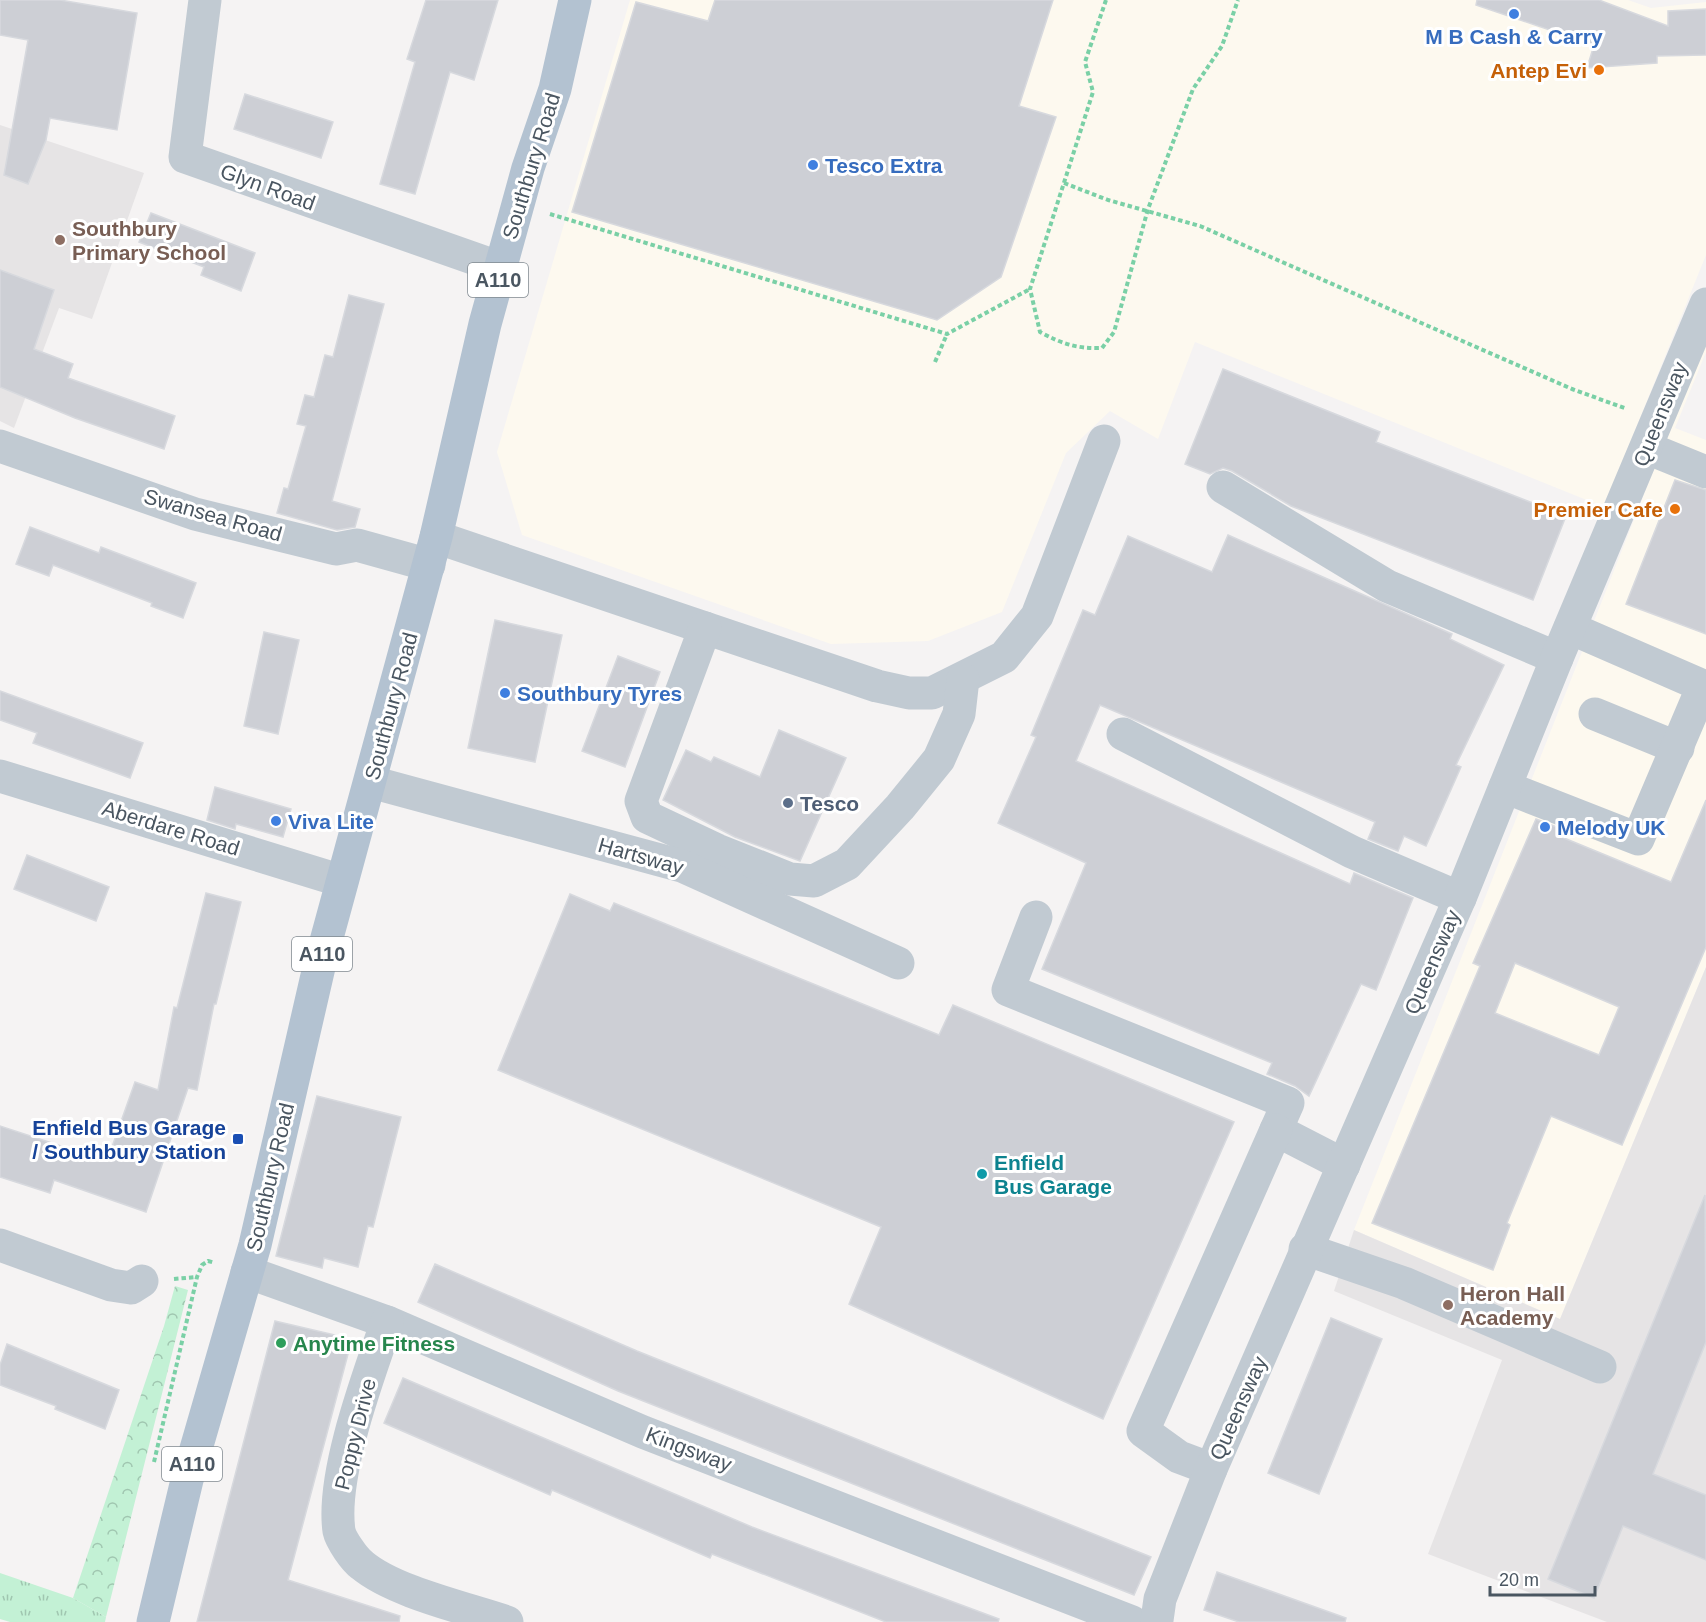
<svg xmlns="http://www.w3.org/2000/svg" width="1706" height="1622" font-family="Arial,sans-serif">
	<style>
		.commercial { fill: #fdf9ef }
		.education { fill: #e6e4e5 }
		.grass { fill: url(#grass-tufts) }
		.forest { fill: url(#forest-crowns) }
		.building { fill: #cdcfd5; stroke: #d7d9de; stroke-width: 1.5; fill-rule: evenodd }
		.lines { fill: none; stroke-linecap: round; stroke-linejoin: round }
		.path { stroke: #7ad0a6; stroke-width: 4; stroke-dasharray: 4.5 3; stroke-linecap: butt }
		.minor { stroke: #c1cad2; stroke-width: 33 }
		.major { stroke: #b3c2d1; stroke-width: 33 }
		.shop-dot { fill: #3f7fe0; stroke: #fff; stroke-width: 2 }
		.food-dot { fill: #e8710a; stroke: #fff; stroke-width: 2 }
		.education-dot { fill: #8d6e63; stroke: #fff; stroke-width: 2 }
		.service-dot { fill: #5c6f8a; stroke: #fff; stroke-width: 2 }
		.transit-dot { fill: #1a4fb4; stroke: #fff; stroke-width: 2 }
		.culture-dot { fill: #0f9aa8; stroke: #fff; stroke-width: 2 }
		.leisure-dot { fill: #2e9e5b; stroke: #fff; stroke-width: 2 }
		.labels { text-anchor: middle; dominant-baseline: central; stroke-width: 6; stroke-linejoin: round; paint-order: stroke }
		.shield { fill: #fff; stroke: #808990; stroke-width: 1.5 }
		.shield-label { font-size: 20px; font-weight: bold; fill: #4a5661 }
		.shop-label { font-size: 21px; font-weight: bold; fill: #366cbe; stroke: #fff; text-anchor: start }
		.food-label { font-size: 21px; font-weight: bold; fill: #c56008; stroke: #fff; text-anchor: end }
		.street-label { font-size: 21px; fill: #4a5661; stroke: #fff }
		.education-label { font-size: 21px; font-weight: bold; fill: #785e54; stroke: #fff; text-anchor: start }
		.service-label { font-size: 21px; font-weight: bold; fill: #4e5e75; stroke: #fff; text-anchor: start }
		.transit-label { font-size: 21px; font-weight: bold; fill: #164399; stroke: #fff; text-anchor: end }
		.culture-label { font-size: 21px; font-weight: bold; fill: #0d838f; stroke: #fff; text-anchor: start }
		.leisure-label { font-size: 21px; font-weight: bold; fill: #27864d; stroke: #fff; text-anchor: start }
	</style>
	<defs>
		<pattern id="grass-tufts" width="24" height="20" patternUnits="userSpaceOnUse" patternTransform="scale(1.5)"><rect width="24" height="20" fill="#c3f1d5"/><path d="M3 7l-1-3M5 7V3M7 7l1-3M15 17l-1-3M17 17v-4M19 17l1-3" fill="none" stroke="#a0c6b0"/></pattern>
		<pattern id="forest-crowns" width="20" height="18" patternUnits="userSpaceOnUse" patternTransform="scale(1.5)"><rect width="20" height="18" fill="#c3f1d5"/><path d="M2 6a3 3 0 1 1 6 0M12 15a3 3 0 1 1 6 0" fill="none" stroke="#a0c6b0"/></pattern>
	</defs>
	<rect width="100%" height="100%" fill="#f5f3f3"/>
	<g class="commercial">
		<polygon points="630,0 1628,0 1651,8 1706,2 1706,255 1604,507 1195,342 1158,439 1110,411 1066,453 1002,612 928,641 831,644 522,535 497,452"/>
		<polygon points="1706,306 1706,352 1675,428 1706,440 1706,967 1560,1319 1354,1230 1654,469"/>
	</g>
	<g class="education">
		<polygon points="0,125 144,173 92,319 59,308 14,428 0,421"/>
		<polygon points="1706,967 1706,1622 1607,1622 1428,1554 1502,1360 1334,1291 1354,1230 1560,1319"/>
	</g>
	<polygon class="grass" points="0,1573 73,1598 106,1617 105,1622 10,1622 0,1619"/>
	<polygon class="forest" points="175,1286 188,1290 106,1617 73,1598 164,1326"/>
	<g class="building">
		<polygon points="0,0 60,0 137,13 117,130 50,118 46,140 28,184 4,175 28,40 0,35"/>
		<polygon points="426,0 498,0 474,80 450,72 415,194 380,184 415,62 407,59"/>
		<polygon points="715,0 1053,0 1019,106 1056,117 1001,277 937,320 572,212 636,2 708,21"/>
		<polygon points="1477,0 1599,0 1668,26 1668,11 1706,9 1706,55 1657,56 1657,63 1587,68 1594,45 1476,5"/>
		<polygon points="245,94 333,122 321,158 234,129"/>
		<polygon points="151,213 255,253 241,291 201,275 204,267 139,242"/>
		<polygon points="0,270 54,290 34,349 73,364 68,378 175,416 164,449 75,418 0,387"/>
		<polygon points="349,295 384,304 332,501 360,509 355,527 337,530 277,513 284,488 288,489 306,426 297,424 305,395 314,397 325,355 333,357"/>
		<polygon points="1223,369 1380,432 1376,442 1566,516 1533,600 1291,506 1232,471 1223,468 1210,474 1185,464"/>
		<polygon points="1675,480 1706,490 1706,634 1626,604"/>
		<polygon points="30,527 99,553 101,547 196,583 183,618 151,606 152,603 53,565 49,576 16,564"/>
		<polygon points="1228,535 1452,634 1450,639 1504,665 1456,765 1461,767 1426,846 1404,836 1398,851 1368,839 1375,822 1100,705 1076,761 1350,884 1354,873 1413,898 1376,990 1361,984 1309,1096 1295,1086 1267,1074 1272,1063 1042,969 1086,863 998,823 1036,737 1031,735 1083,610 1095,615 1128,536 1212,572"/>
		<polygon points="495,620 562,635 535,762 468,748"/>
		<polygon points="264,632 299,640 278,734 244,726"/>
		<polygon points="618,656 660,672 625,767 582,751"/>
		<polygon points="0,691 143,743 130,778 33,743 37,733 0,720"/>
		<polygon points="779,730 846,758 800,861 735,837 663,800 686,750 711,762 714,757 760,777"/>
		<polygon points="215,787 291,809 283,837 236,824 235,829 207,820"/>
		<path d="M1706,800v147l-84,198 -71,-29 -44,107 3,2 -17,45 -121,-47 108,-257 -7,-3 63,-144 31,12 -3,7 107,44zM1515,963l104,44 -20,48 -104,-42z"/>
		<polygon points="27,855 109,887 96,921 14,889"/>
		<polygon points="206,893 241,902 216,1004 214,1004 197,1090 188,1088 146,1212 54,1180 50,1193 0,1177 0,1126 107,1161 135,1082 158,1090 174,1007 177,1008"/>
		<polygon points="570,894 610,911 614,903 939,1035 953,1005 1234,1122 1103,1419 849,1304 881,1227 498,1070"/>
		<polygon points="317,1096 401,1117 373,1227 368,1226 358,1267 324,1258 322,1268 276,1256"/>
		<polygon points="1705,1195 1706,1342 1653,1474 1706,1495 1706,1560 1623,1526 1594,1598 1548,1579"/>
		<polygon points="435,1264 637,1351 1151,1557 1134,1595 618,1391 418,1302"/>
		<polygon points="1331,1318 1382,1339 1319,1494 1268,1473"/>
		<polygon points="275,1321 352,1339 288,1580 400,1616 399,1622 197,1622"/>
		<polygon points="7,1344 119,1390 105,1429 55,1409 56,1406 0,1385 0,1365"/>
		<polygon points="403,1378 752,1527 999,1619 998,1622 886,1622 712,1554 710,1558 552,1490 550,1495 384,1423"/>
		<polygon points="1217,1572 1346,1618 1345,1622 1239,1622 1204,1610"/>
	</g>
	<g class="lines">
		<g class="path">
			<path d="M1106,0l-21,62 8,30 -63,197 10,43c22,12 38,17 62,16l12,-16 34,-123 45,-120 29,-43 16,-46"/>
			<polyline points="1064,183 1108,200 1200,226 1572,389 1627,409"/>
			<polyline points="550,214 947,334 1030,289"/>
			<polyline points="935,362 947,334"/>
			<polyline points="174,1279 197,1277"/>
			<polyline points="154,1462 197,1277 202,1265 208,1261 215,1263"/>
		</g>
		<g class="minor">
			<polyline points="205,0 185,157 501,268"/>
			<polyline points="0,446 195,514 336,549 357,545 429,565"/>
			<polyline points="1647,448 1706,472"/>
			<polyline points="1223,487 1387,586 1557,658"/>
			<polyline points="436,537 877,686 909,693 932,693 1004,657 1037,616 1104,441"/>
			<polyline points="705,628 641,801 647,817 717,850 790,879 814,881 847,864 900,807 939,759 959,714 963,679"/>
			<polyline points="1595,714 1678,748"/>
			<polyline points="1123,734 1352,852 1460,898"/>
			<polyline points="0,776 342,881"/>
			<polyline points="371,782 682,866 898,963"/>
			<polyline points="1505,787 1638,839 1703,686 1570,628"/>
			<polyline points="1036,917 1008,990 1288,1103 1276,1130 1344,1165"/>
			<polyline points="0,1245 111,1285 131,1288 142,1281"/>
			<polyline points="1305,1249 1404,1283 1600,1367"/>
			<polyline points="247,1272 387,1322 643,1432 1132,1622"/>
			<path d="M387,1322c-19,55 -56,153 -48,209 2,9 15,28 23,34 32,27 104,43 145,57"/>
			<polyline points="1211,1469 1179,1457 1143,1431 1276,1130"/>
			<polyline points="1157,1620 1160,1599 1211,1469 1460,898 1557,658 1706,304"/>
		</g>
		<polyline class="major" points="153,1622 187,1480 255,1245 319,967 436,537 485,324 528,168 555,89 575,0"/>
	</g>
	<g class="shop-dot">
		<circle cx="1514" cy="14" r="6"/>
		<circle cx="813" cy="165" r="6"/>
		<circle cx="505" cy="693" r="6"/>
		<circle cx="276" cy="821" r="6"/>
		<circle cx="1545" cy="827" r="6"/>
	</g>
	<g class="food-dot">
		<circle cx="1599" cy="70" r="6"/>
		<circle cx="1675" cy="509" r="6"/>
	</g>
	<g class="education-dot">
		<circle cx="60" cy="240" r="6"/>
		<circle cx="1448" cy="1305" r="6"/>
	</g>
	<circle class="service-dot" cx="788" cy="803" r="6"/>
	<rect class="transit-dot" x="232" y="1133" width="12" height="12" rx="3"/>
	<circle class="culture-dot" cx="982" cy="1174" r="6"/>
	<circle class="leisure-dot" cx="281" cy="1343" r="6"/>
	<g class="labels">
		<g class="shield">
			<rect x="468" y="263" width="60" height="34" rx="4.5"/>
			<rect x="292" y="937" width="60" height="34" rx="4.5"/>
			<rect x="162" y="1447" width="60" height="34" rx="4.5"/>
		</g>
		<g class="shield-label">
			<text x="498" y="280">A110</text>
			<text x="322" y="954">A110</text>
			<text x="192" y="1464">A110</text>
		</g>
		<g class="shop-label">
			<text x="1514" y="36" text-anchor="middle">M B Cash &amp; Carry</text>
			<text x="825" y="165">Tesco Extra</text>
			<text x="517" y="693">Southbury Tyres</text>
			<text x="288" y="821">Viva Lite</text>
			<text x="1557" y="827">Melody UK</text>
		</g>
		<g class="food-label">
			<text x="1587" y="70">Antep Evi</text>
			<text x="1663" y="509">Premier Cafe</text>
		</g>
		<g class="street-label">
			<text transform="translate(531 166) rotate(-73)">Southbury Road</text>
			<text transform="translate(268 187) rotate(20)">Glyn Road</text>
			<text transform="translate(1660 414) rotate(-68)">Queensway</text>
			<text transform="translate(213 515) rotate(16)">Swansea Road</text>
			<text transform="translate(391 706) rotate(-75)">Southbury Road</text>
			<text transform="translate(171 828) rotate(17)">Aberdare Road</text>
			<text transform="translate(641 856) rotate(16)">Hartsway</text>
			<text transform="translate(1432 962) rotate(-67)">Queensway</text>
			<text transform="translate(270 1177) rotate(-77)">Southbury Road</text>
			<text transform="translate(1238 1408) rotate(-66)">Queensway</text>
			<text transform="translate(355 1434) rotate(-76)">Poppy Drive</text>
			<text transform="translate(689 1449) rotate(21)">Kingsway</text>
		</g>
		<g class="education-label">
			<text x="72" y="228">Southbury<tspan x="72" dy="24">Primary School</tspan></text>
			<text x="1460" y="1293">Heron Hall<tspan x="1460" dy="24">Academy</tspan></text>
		</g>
		<g class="service-label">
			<text x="800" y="803">Tesco</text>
		</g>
		<g class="transit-label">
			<text x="226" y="1127">Enfield Bus Garage<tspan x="226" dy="24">/ Southbury Station</tspan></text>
		</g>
		<g class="culture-label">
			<text x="994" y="1162">Enfield<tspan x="994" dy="24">Bus Garage</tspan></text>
		</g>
		<g class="leisure-label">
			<text x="293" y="1343">Anytime Fitness</text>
		</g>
	</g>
	<path d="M1490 1586v9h105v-9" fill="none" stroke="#4a5661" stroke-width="3"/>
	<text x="1499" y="1586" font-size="18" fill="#4a5661" stroke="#ffffff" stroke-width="4.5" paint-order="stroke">20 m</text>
</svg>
